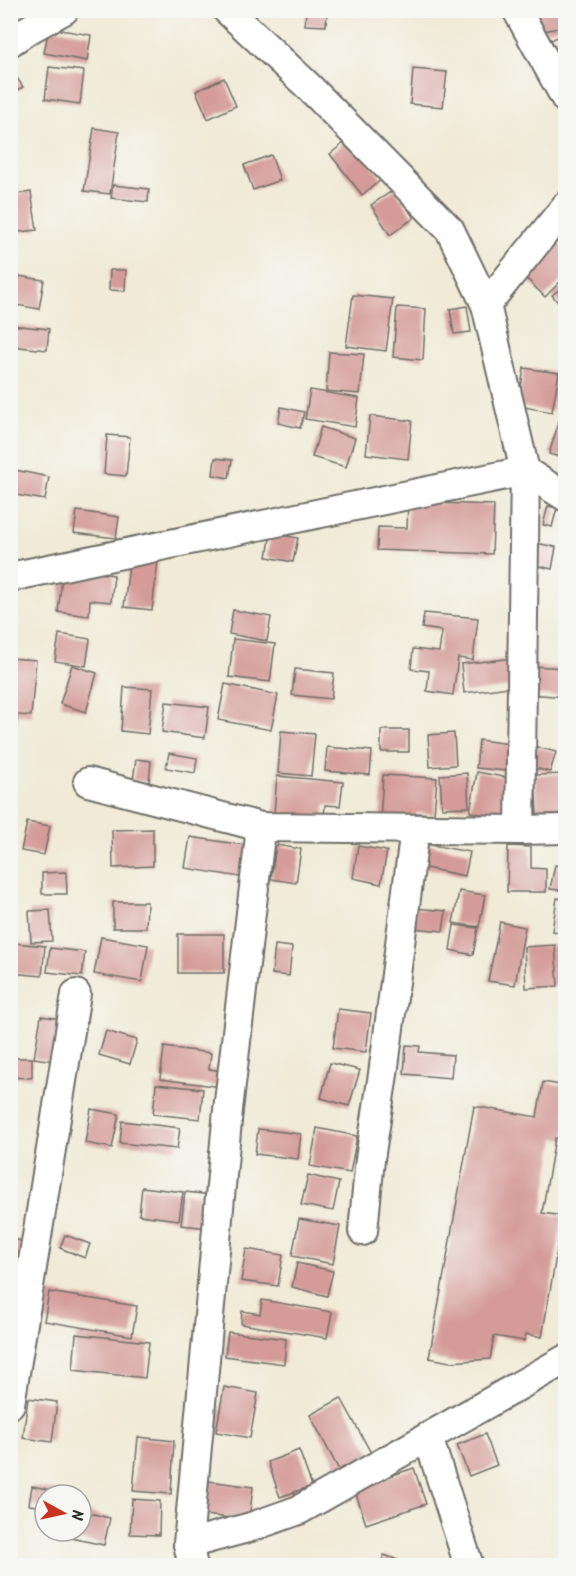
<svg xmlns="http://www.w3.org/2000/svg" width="576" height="1576" font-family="Kalam,sans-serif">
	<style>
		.building { fill: #d49b98 }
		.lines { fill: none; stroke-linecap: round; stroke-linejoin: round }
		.minor-casing { stroke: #706e67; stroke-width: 32 }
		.minor { stroke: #fff; stroke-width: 28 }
	</style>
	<rect width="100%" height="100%" fill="#f6f6f2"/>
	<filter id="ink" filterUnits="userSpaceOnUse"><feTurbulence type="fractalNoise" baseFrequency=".0167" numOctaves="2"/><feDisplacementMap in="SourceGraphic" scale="12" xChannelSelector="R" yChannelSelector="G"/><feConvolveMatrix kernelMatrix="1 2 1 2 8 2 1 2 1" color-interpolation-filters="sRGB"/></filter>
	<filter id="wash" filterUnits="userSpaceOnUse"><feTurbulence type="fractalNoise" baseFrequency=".008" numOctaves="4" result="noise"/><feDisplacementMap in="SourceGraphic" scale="24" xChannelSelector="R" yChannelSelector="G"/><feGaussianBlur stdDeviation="1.35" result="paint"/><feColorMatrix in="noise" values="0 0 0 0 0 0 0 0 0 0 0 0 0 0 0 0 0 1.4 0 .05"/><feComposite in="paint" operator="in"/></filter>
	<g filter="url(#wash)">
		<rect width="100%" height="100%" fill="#f0ead6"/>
		<g id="blocks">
			<g class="building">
				<polygon points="306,10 327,10 326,26 305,25"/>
				<polygon points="531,10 566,10 566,26 536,33"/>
				<polygon points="49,28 91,35 87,61 44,53"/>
				<polygon points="566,33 566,52 558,56 551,40"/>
				<polygon points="10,67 23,87 10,95"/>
				<polygon points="49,67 84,71 80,104 45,99"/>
				<polygon points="413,69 447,72 443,107 410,104"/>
				<polygon points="224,78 236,106 208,119 196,91"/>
				<polygon points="94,128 119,132 110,194 84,191"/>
				<polygon points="350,138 382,179 362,195 330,154"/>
				<polygon points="271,155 280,180 253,190 244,165"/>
				<polygon points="113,185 149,189 148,202 111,198"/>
				<polygon points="395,189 414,218 390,235 371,205"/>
				<polygon points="31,192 37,230 10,233 10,195"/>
				<polygon points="554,239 566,251 566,276 545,297 521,273"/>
				<polygon points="110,270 126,270 125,291 109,290"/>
				<polygon points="12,275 44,280 39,309 10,304"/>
				<polygon points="566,284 566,312 552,295"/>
				<polygon points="353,295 393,299 386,351 346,346"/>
				<polygon points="467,306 471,332 454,334 450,309"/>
				<polygon points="397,307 426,309 423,360 393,357"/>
				<polygon points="10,325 49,329 47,350 10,346"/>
				<polygon points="329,352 364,354 360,394 326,391"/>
				<polygon points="524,368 559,373 552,412 518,406"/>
				<polygon points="310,390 359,398 355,427 305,419"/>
				<polygon points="281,407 304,412 300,428 278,423"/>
				<polygon points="563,408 566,409 566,459 549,454"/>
				<polygon points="370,416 412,421 408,459 366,454"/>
				<polygon points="321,427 355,438 346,467 312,457"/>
				<polygon points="107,435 130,437 126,476 104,474"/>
				<polygon points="215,458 232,460 229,478 213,475"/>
				<polygon points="10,469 49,477 45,500 10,494"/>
				<polygon points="408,502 494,505 492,554 377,550 378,527 407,528"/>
				<polygon points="548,506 557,508 552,527 543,525"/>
				<polygon points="77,511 119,517 116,538 74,533"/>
				<polygon points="271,533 298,538 293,562 267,557"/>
				<polygon points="536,543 556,547 552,569 531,564"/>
				<polygon points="130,557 158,561 152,610 124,607"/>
				<polygon points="63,569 114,575 111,602 90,600 89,616 58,612"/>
				<polygon points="233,610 271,617 267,641 229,634"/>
				<polygon points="424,613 478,618 473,660 458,658 453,695 427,691 429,671 411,669 413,649 439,652 442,631 422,628"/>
				<polygon points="59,634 90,639 86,666 55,661"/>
				<polygon points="233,639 275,644 270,682 229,677"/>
				<polygon points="564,643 566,643 566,659 562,658"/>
				<polygon points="10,658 36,660 31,716 17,715 17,721 10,721"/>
				<polygon points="514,658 517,686 464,693 461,664"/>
				<polygon points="72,665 97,673 86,712 60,704"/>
				<polygon points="531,666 566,668 566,697 529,694"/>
				<polygon points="295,669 334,673 331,699 292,695"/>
				<polygon points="225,684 278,695 271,730 218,720"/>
				<polygon points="124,687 152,689 148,734 121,731"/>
				<polygon points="166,702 209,707 205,738 162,732"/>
				<rect x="381" y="730" width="28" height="22"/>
				<polygon points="281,731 315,734 311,776 278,773"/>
				<polygon points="454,733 456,765 430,767 428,735"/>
				<polygon points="479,740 519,745 516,772 476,768"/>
				<polygon points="327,747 372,751 370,775 325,771"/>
				<polygon points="537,747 556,752 550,772 531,767"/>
				<polygon points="169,753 197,758 195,773 166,768"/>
				<polygon points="136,759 151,761 149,782 133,780"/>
				<polygon points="477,772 520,780 512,820 470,812"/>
				<polygon points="467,773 469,807 442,808 440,775"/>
				<polygon points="566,774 566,813 537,815 535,775"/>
				<polygon points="383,775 437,778 434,814 416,813 415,824 380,821"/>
				<polygon points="277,776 343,782 340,806 325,805 324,818 274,814"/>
				<polygon points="27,822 50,826 44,855 21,851"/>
				<polygon points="153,829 153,866 113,868 112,830"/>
				<polygon points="190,837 250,846 246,878 185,868"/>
				<polygon points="420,843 470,852 465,876 416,866"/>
				<polygon points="276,845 301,849 296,883 271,879"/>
				<polygon points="358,846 387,851 381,884 353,878"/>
				<polygon points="508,846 531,847 531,868 546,869 546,892 507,892"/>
				<polygon points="555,865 566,867 566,891 550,889"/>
				<polygon points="66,872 67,894 42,894 42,873"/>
				<polygon points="459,891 485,895 479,927 453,923"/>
				<polygon points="557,898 566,899 566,933 552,931"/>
				<polygon points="113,902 147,902 146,928 113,928"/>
				<polygon points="415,908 446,911 443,931 413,928"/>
				<polygon points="50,910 52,941 31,942 29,911"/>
				<polygon points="500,922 525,927 515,985 488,981"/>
				<polygon points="454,925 478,928 473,955 450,950"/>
				<rect x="178" y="934" width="46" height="39"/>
				<polygon points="101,937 148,945 142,982 94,974"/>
				<polygon points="14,943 45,946 42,976 11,973"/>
				<polygon points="275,945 292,947 289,976 272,974"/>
				<polygon points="555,945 558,986 526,988 524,947"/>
				<polygon points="50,948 85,952 82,976 47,972"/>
				<polygon points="338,1009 371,1013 366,1052 333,1048"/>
				<polygon points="41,1016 67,1020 61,1062 34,1058"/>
				<polygon points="106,1031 137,1040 130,1064 99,1055"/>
				<polygon points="406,1045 420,1046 419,1052 453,1055 451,1078 404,1074"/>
				<polygon points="164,1047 211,1053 209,1069 224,1071 222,1087 160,1079"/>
				<polygon points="10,1058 32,1058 32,1078 10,1077"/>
				<polygon points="330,1063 360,1070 349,1106 321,1098"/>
				<polygon points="543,1082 566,1086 566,1140 555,1138 542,1213 563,1216 542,1337 526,1334 524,1341 494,1336 490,1359 450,1362 429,1358 474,1106 537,1117"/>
				<polygon points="156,1084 203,1089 200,1119 153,1114"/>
				<polygon points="91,1109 119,1114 112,1148 85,1143"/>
				<polygon points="122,1121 180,1128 177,1149 120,1143"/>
				<polygon points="317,1128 357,1136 350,1173 310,1166"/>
				<polygon points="258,1129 301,1134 298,1159 255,1154"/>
				<polygon points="308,1175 339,1182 333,1211 301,1205"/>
				<polygon points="142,1187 183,1192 179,1220 139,1215"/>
				<polygon points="185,1192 212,1195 209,1228 181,1225"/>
				<polygon points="299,1219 340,1226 333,1264 292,1256"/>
				<polygon points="65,1235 90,1244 85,1258 60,1248"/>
				<polygon points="10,1239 36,1243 33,1261 10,1258"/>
				<polygon points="246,1249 283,1255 278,1286 241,1281"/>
				<polygon points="297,1263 333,1271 327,1296 292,1287"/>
				<polygon points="49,1292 137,1306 132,1336 44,1321"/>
				<polygon points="262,1300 332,1312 327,1338 241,1324 242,1311 260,1314"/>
				<polygon points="228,1332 286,1339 284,1364 225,1356"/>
				<polygon points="76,1334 149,1342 145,1378 73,1370"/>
				<polygon points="224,1387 258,1393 250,1438 216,1432"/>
				<polygon points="28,1398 57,1402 52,1442 23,1438"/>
				<polygon points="341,1398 371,1453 339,1470 310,1415"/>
				<polygon points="485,1434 497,1465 469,1476 457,1445"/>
				<polygon points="138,1437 174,1441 171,1494 133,1491"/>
				<polygon points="299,1450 312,1486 280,1497 268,1462"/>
				<polygon points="414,1468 426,1504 366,1524 354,1488"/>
				<polygon points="209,1481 253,1487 249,1520 205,1515"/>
				<polygon points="32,1486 57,1491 57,1495 45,1495 45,1507 29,1505"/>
				<polygon points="132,1499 160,1501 159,1535 130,1534"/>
				<polygon points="81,1511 110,1518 104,1545 71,1538 72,1531 81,1531"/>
				<polygon points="384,1555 398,1560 396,1566 380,1566"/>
			</g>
		</g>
	</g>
	<g filter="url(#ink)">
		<use href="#blocks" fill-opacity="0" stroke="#706e67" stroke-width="1.5"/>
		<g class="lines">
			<defs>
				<g id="minor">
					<polyline points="227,10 308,86 450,230 486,305 525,471 566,497"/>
					<polyline points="517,10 566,99"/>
					<polyline points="10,42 26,31 64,10"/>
					<polyline points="486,305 566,206"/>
					<polyline points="10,577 525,471 520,830"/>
					<polyline points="88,782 261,827 520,830 566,829"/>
					<polyline points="363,1231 370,1159 383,1074 415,829"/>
					<polyline points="10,1404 76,994"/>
					<polyline points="428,1437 469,1566"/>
					<polyline points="188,1544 251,1527 299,1510 566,1359"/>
					<polyline points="193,1566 188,1544 228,1110 261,827"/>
				</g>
			</defs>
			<use href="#minor" class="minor-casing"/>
			<use href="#minor" class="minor"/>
		</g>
	</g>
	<rect width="576" height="1576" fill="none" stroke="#f6f6f2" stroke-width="36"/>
	<g transform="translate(63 1513) rotate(98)"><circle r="28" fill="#f6f6f2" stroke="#a5a5a2" stroke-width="1.5"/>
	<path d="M0-4.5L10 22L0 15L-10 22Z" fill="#c8321e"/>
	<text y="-9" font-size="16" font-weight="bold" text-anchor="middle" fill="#2b2b2b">N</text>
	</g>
</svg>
